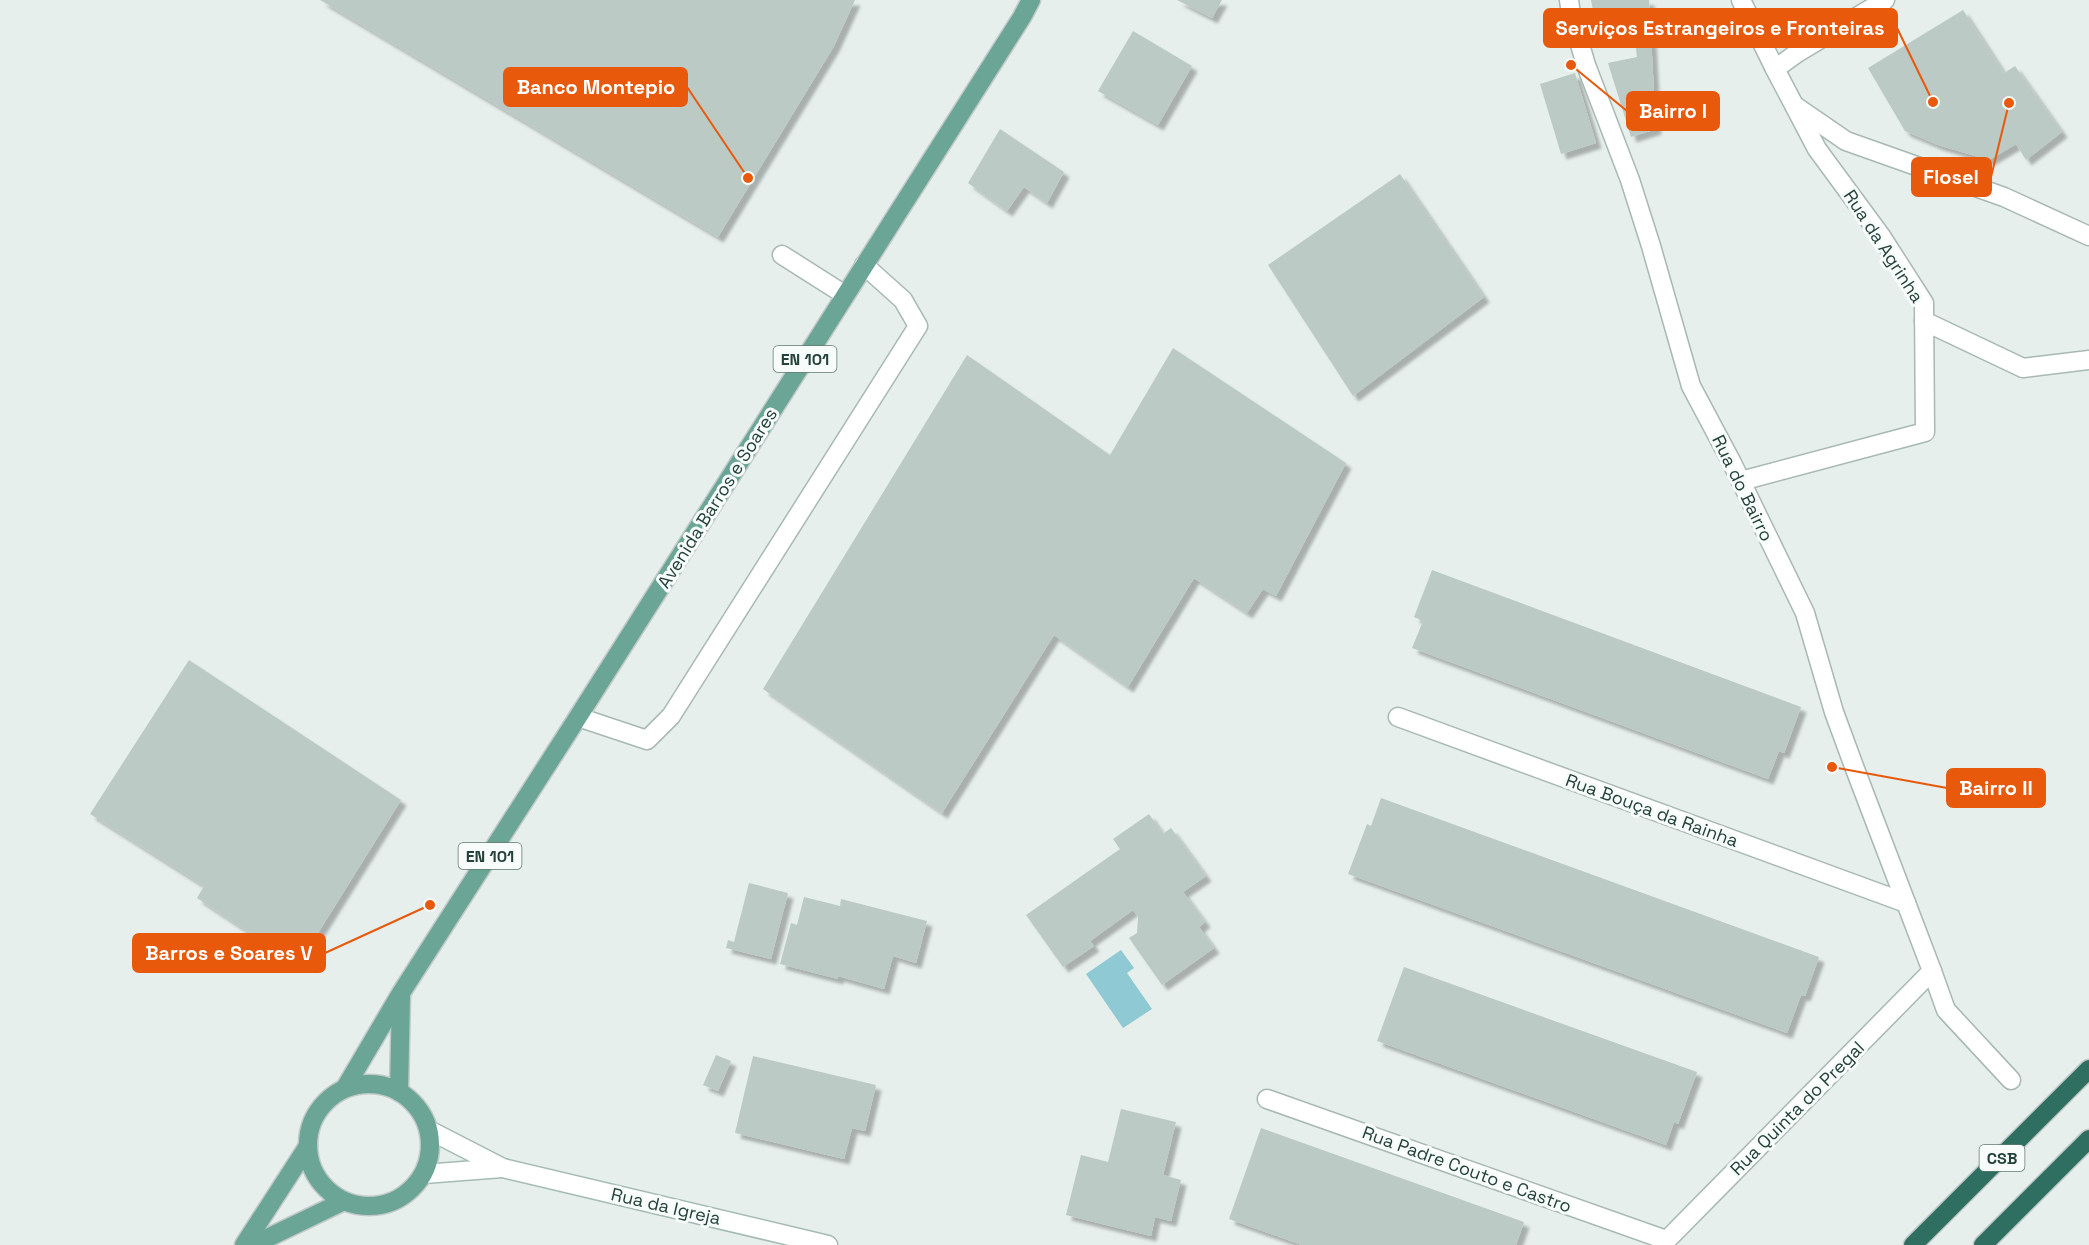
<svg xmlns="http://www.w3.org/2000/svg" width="2089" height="1245" font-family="'Space Grotesk',sans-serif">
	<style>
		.water { fill: #8ec9d4 }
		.building { fill: #bbcac4; filter: url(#shadow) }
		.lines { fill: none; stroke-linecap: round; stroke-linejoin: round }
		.lane-casing { stroke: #a8b8b2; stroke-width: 21 }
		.street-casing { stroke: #a8b8b2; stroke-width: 21 }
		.secondary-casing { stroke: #a4bbb3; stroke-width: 21 }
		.primary-casing { stroke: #c2cac8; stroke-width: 21 }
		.highway-casing { stroke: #c2cac8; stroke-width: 21 }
		.lane { stroke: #fff; stroke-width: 18 }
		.street { stroke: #fff; stroke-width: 18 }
		.secondary { stroke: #fff; stroke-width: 18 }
		.primary { stroke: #6aa596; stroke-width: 18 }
		.highway { stroke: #2f6f62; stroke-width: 18 }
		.labels { text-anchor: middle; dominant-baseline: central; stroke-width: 6; stroke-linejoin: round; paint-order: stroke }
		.shield { fill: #f7fbf9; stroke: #637a73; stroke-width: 1.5 }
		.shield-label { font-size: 16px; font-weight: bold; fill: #24423a }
		.street-label { font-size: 18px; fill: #24423a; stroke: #f7fbf9 }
		.leader { fill: none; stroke: #e8590c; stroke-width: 2 }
		.callout-dot { fill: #e8590c; stroke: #f7fbf9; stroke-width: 2 }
		.callout { fill: #e8590c; stroke: #e8590c; stroke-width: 2 }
		.callout-label { font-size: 20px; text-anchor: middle; font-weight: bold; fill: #fff }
	</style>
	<defs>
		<filter id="shadow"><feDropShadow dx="5.5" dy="5.5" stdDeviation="1.5" flood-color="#0004"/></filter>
	</defs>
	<rect width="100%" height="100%" fill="#e6efeb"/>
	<polygon class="water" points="1121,950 1134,968 1127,973 1152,1009 1123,1028 1086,974"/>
	<g class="building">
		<polygon points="320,0 855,0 834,46 718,237"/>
		<polygon points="1177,0 1222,0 1212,18"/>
		<polygon points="1591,0 1649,0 1656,129 1631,137 1608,63 1637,57 1634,34 1599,40"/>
		<polygon points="1963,10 2004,73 2015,66 2062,132 2026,160 2016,144 1989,160 1938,145 1905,131 1868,68"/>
		<polygon points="1133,31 1192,66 1158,125 1098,91"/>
		<polygon points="1575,73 1596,143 1561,154 1540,84"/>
		<polygon points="1000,129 1064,172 1047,203 1024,187 1007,211 968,183"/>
		<polygon points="1400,174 1484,297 1353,396 1268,265"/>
		<polygon points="1173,348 1346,463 1276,596 1263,589 1247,613 1194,578 1128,687 1054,635 942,813 763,689 967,355 1110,455"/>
		<polygon points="1432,570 1801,707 1784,753 1779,751 1768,779 1412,648 1423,621 1414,617"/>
		<polygon points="189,660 401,800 298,965 197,898 204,886 90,814"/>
		<polygon points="1381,798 1819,957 1805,996 1801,995 1787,1033 1348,874 1367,824 1371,826"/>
		<polygon points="1149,814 1163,834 1171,828 1206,876 1183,892 1205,922 1199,927 1214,948 1162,985 1129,938 1137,933 1138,917 1133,910 1090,941 1094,946 1063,967 1026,915 1120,849 1113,839"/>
		<polygon points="749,883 788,893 771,959 726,948 728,940 734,942"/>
		<polygon points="804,897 840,906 841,899 927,921 916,963 893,956 884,989 838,976 838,979 780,964 791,923 797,925"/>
		<polygon points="1404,967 1697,1072 1678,1124 1674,1122 1666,1145 1377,1041"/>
		<polygon points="716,1055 731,1061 718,1091 703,1085"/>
		<polygon points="753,1056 876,1085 865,1131 852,1128 844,1159 735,1133"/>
		<polygon points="1121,1109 1176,1122 1163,1175 1181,1180 1171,1221 1155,1217 1151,1236 1066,1215 1081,1155 1108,1162"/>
		<polygon points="1261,1128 1524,1222 1516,1245 1302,1245 1229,1219"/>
	</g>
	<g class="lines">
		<defs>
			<g id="lane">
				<polyline points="1795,106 1846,141 2004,197 2089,236"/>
				<polyline points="782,255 845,295"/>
				<polyline points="1924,321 2023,368 2089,360"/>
				<polyline points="578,717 647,740 671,716 918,326 903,300 864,265"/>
				<polyline points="1932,971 1946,1010 2011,1080"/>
			</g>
			<g id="street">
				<polyline points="1569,0 1571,14 1586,65 1630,180 1651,246 1691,386 1732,463 1805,613 1834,712 1855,769 1932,971 1662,1245"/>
				<polyline points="1741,0 1775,69 1797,53 1885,0"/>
				<polyline points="1741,481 1925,432 1924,303 1881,236 1817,149 1775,69"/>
				<polyline points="1398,717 1906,903"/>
				<polyline points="1267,1099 1666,1240"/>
			</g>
			<g id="secondary">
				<polyline points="429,1130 503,1168 828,1245"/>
				<polyline points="424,1174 502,1168"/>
			</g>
			<g id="primary">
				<circle cx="369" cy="1145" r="61"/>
				<polyline points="345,1088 401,993 578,717 1022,17 1031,0"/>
				<polyline points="399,1092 401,995"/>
				<polyline points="244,1245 308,1146"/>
				<polyline points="253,1245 344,1201"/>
			</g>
			<g id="highway">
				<polyline points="1913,1245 2089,1069"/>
				<polyline points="1983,1245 2089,1139"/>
			</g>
		</defs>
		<use href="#lane" class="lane-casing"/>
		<use href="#street" class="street-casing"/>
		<use href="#secondary" class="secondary-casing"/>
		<use href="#primary" class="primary-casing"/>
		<use href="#highway" class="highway-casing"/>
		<use href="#lane" class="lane"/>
		<use href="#street" class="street"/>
		<use href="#secondary" class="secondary"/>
		<use href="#primary" class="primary"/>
		<use href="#highway" class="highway"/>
	</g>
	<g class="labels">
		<g class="shield">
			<rect x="773.5" y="346" width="63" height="26" rx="4.5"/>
			<rect x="458.5" y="843" width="63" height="26" rx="4.5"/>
			<rect x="1979.5" y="1145" width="45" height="26" rx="4.5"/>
		</g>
		<g class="shield-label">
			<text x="805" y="359">EN 101</text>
			<text x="490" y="856">EN 101</text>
			<text x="2002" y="1158">CSB</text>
		</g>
		<g class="street-label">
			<text transform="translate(1884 246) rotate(57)">Rua da Agrinha</text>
			<text transform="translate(1743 488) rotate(64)">Rua do Bairro</text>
			<text transform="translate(717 498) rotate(-58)">Avenida Barros e Soares</text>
			<text transform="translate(1652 810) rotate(20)">Rua Bouça da Rainha</text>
			<text transform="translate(1797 1108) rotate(-45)">Rua Quinta do Pregal</text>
			<text transform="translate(1467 1169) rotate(20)">Rua Padre Couto e Castro</text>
			<text transform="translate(666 1206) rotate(13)">Rua da Igreja</text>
		</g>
	</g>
	<path class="leader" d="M1933 102L1897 28M748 178L687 87M1571 65L1627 111M2009 103L1991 177M1832 767L1947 788M430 905L325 953"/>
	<g class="callout-dot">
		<circle cx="1933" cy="102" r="6"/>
		<circle cx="748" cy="178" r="6"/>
		<circle cx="1571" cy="65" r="6"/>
		<circle cx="2009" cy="103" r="6"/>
		<circle cx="1832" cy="767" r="6"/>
		<circle cx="430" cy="905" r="6"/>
	</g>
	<g class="callout">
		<rect x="1544" y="9" width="353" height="38" rx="6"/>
		<rect x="504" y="68" width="183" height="38" rx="6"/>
		<rect x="1627" y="92" width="92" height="38" rx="6"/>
		<rect x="1912" y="158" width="79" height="38" rx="6"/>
		<rect x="1947" y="769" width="98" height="38" rx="6"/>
		<rect x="133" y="934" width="192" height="38" rx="6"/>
	</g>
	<g class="callout-label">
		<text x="1720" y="35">Serviços Estrangeiros e Fronteiras</text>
		<text x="596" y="94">Banco Montepio</text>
		<text x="1673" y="118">Bairro I</text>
		<text x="1951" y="184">Flosel</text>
		<text x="1996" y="795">Bairro II</text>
		<text x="229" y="960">Barros e Soares V</text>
	</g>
</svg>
